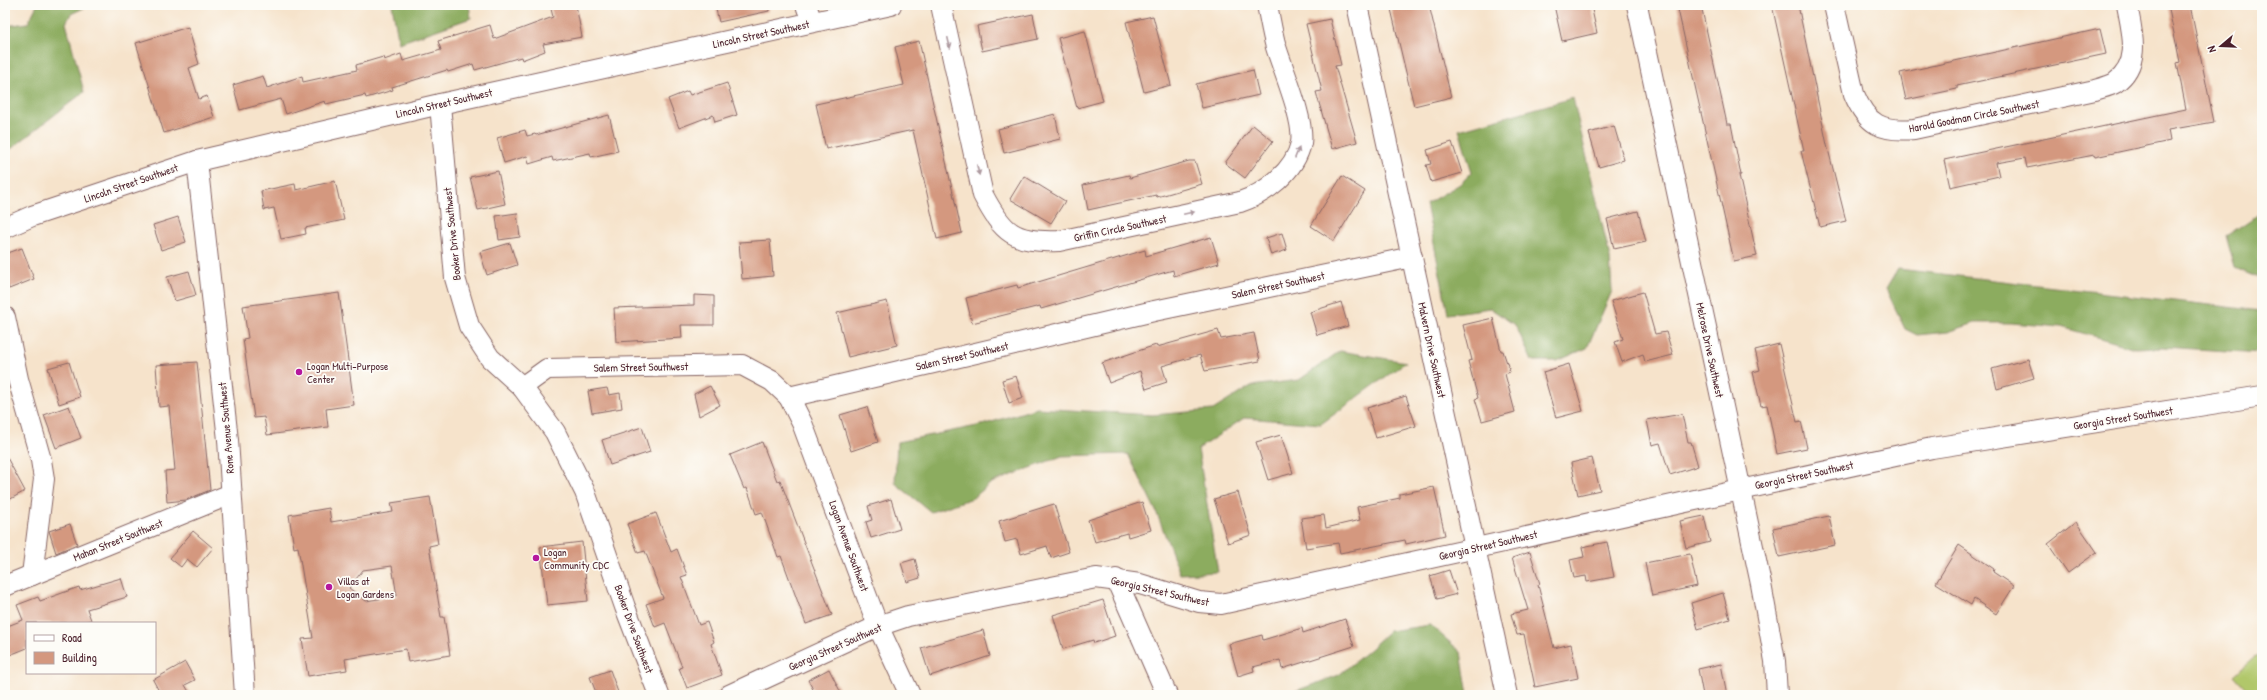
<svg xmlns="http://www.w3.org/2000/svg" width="2267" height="700" font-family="'Patrick Hand',sans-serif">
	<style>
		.green { fill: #b1c76b; stroke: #7e734b }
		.forest { fill: #8cac5f; stroke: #6b6645 }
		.building { fill: #d4987f; fill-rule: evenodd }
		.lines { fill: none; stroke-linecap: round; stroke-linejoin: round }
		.street-casing { stroke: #866463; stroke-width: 22 }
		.street { stroke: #fff; stroke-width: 20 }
		.oneway { fill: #ae9aa0 }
		.poi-dot { fill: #b5179e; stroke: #fdfcf7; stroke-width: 1.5 }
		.labels { text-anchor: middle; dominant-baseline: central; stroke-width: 3.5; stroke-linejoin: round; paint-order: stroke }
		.street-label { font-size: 11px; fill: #4a1f2b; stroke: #fdfcf7 }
		.poi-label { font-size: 11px; fill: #4a1f2b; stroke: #fdfcf7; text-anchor: start }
	</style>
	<rect width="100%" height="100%" fill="#fdfcf7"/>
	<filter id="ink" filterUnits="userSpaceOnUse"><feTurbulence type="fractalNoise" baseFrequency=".025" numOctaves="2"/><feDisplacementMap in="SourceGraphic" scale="8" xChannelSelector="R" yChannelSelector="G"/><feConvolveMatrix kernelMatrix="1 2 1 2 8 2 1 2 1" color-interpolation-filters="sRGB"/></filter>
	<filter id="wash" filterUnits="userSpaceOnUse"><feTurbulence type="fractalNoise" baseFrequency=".012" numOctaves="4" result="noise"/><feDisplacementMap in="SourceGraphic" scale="16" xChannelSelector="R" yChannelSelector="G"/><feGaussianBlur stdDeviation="0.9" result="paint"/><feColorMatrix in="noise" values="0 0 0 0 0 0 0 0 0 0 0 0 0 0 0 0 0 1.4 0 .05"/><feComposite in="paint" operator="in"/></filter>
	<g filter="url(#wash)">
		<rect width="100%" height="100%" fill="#f6e3cb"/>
		<polygon class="green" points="2262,651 2262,695 2252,695 2234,675"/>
		<g class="forest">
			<polygon points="37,5 90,5 71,14 66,23 84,92 7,152 5,147 5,26 28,23"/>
			<polygon points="392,5 469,5 471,18 399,43"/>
			<polygon points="1573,98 1610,258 1612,291 1587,348 1557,361 1532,361 1516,326 1490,308 1448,314 1426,204 1460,184 1472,172 1459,130"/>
			<polygon points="2262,212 2262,279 2235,268 2226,236"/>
			<polygon points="1898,269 2262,311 2262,353 2162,347 2135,348 2061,327 2011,323 1975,323 1948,332 1917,335 1905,329 1886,289"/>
			<polygon points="1340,351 1406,362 1321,424 1244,418 1198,449 1218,572 1180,574 1156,511 1128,454 1062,456 991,483 973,498 931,512 895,483 897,442 982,425 1037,408 1152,415 1213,410 1251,386 1299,380"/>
			<polygon points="1430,625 1461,652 1468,695 1271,695 1290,693 1339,675 1370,649 1389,631"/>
		</g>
		<g id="blocks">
			<g class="building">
				<polygon points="550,5 576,5 582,37 543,44 545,51 522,60 521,57 475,70 473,64 448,72 447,70 392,87 393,90 366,98 365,95 326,104 325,101 286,114 281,99 240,110 233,85 263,76 267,88 302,76 303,82 357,70 356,65 383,57 384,60 401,54 403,61 441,50 438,41 490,25 494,39 553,17"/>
				<polygon points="715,5 768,5 769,11 719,22"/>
				<polygon points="1390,5 1429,5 1451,97 1414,106"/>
				<polygon points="1554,5 1591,5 1597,33 1562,41"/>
				<polygon points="1677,5 1701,5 1727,124 1731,124 1741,175 1739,175 1757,256 1734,261"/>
				<polygon points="1772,5 1798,5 1827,145 1846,221 1820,227 1801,151 1804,151"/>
				<polygon points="2168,5 2190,5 2214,122 2168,130 2170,141 2095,157 2094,155 2027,168 2025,158 1996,163 1999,176 1950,187 1944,160 2186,109 2177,63 2180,62"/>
				<polygon points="1033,14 1038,39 982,51 977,26"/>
				<polygon points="1153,16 1171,85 1144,92 1126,22"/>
				<polygon points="1330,19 1341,65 1335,66 1357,142 1332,149 1316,92 1322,91 1306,24"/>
				<polygon points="188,27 199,64 189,68 199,99 207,96 214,117 164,133 136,43"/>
				<polygon points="2100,29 2106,54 1957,86 1957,89 1906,100 1900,73"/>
				<polygon points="1085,31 1103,101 1077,108 1058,38"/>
				<polygon points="919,41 962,233 937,239 913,130 826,149 816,104 904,85 895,47"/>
				<polygon points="1253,70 1259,95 1202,108 1196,84"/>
				<polygon points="727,83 737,115 715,122 713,115 679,128 668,99 688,91 690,95"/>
				<polygon points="1055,114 1060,139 1004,153 998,129"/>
				<polygon points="609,115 618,151 591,157 590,153 553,161 552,157 529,164 527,156 504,163 497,138 525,130 527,136 535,134 536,135"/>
				<polygon points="1253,125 1273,141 1245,178 1225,163"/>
				<polygon points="1614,126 1624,160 1599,167 1589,133"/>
				<polygon points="1452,142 1462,173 1431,182 1426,165 1431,164 1427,150"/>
				<polygon points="1189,161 1195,161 1202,184 1157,197 1156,195 1088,210 1083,185 1129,175 1130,178"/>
				<polygon points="498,171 505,204 478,210 470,177"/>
				<polygon points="1024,176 1065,201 1051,223 1010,199"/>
				<polygon points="1342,176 1365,191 1334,241 1311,226"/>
				<polygon points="335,181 344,220 305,228 306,234 281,239 274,208 264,210 261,191 295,184 296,190"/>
				<polygon points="1638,211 1646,242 1614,249 1607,219"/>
				<polygon points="517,213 520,237 499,240 496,216"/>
				<polygon points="178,217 186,242 161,250 153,225"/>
				<polygon points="1282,233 1287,250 1271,255 1266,238"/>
				<polygon points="1211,237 1219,263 1174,276 1173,270 1041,309 1040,306 972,323 966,298 1017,285 1018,288 1145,250 1146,256"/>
				<polygon points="770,240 773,276 742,279 739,242"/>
				<polygon points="510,243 517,265 487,275 480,252"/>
				<polygon points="22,248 34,279 9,289 5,278 5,254"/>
				<polygon points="189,271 196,295 175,301 167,277"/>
				<polygon points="1643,292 1655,334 1666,332 1673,355 1645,362 1643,354 1622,362 1615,342 1623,339 1611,301"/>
				<polygon points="339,293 354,405 326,409 328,427 267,435 264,417 254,418 243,339 248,338 243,306"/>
				<polygon points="694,295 714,296 714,325 681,325 682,338 616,342 614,308 694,305"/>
				<polygon points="887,301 897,345 848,357 837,313"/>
				<polygon points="1341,302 1348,326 1317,335 1310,312"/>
				<polygon points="1493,318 1501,351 1503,351 1510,372 1505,374 1515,412 1482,421 1475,399 1478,398 1468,361 1472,360 1463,325"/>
				<polygon points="1218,330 1221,339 1254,333 1260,361 1205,371 1200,355 1162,366 1167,382 1146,389 1140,371 1109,383 1102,363 1156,345 1157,347"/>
				<polygon points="1779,344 1797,422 1801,421 1807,448 1777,454 1767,405 1761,406 1753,372 1760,370 1755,350"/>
				<polygon points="2028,359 2034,378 1997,389 1992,369"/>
				<polygon points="69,362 80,397 59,404 48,368"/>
				<polygon points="197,362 210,490 186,500 167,502 165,471 175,470 169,406 159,407 156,365"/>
				<polygon points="1569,364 1583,411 1556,418 1543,372"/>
				<polygon points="1016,376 1023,398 1009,403 1002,380"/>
				<polygon points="710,386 720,405 699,416 694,394"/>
				<polygon points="607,388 609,395 620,393 622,408 592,413 588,391"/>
				<polygon points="1406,396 1416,426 1376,438 1367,408"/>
				<polygon points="69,406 81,438 56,448 44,415"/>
				<polygon points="867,407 878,442 851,451 840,415"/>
				<polygon points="1682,414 1688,442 1691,442 1698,466 1670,475 1660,443 1652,445 1647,420"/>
				<polygon points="642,427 650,452 610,465 602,440"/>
				<polygon points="1281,435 1293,473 1268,480 1256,442"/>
				<polygon points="762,442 777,481 780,480 832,615 806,624 781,556 778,557 762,512 756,514 747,488 744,489 730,455"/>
				<polygon points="5,454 25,491 5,502"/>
				<polygon points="1592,458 1600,490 1578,495 1571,463"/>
				<polygon points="1434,487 1445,535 1406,544 1405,540 1340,553 1338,543 1306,548 1301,518 1324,515 1326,528 1360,520 1357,507 1400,498 1400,494"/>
				<polygon points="1238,492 1251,535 1228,543 1214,499"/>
				<path d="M430,497l8,47 -9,2 12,71h3l6,38 -42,7 -2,-13 -61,10 2,11 -39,6 -6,-37 11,-1 -15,-91 -4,1 -5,-33 40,-7 2,14 62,-10 -2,-9zM392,566l5,30 -31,5 -17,-13 14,-18z"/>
				<polygon points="891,499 900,529 871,538 866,522 872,520 868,506"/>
				<polygon points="1142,502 1151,530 1128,537 1127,533 1095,542 1088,520"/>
				<polygon points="1054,504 1069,552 1051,558 1047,546 1021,554 1017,539 1005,542 999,521"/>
				<polygon points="656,513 671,552 677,549 687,575 681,577 699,625 707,622 714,642 711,644 722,675 687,688 679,668 682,667 665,623 655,627 646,604 663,598 645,551 638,553 627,524"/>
				<polygon points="1704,516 1710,542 1686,548 1680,521"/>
				<polygon points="1829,516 1835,545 1779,557 1773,528"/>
				<polygon points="2076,522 2097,552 2068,573 2048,544"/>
				<polygon points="70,524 77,544 56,553 49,531"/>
				<polygon points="193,531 213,548 197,567 187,559 181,567 170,558"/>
				<polygon points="582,542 588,601 547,605 540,547"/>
				<polygon points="1607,542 1614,577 1587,582 1586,576 1574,578 1570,560 1584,557 1582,547"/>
				<polygon points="1959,545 1994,569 1993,572 2014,586 1996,614 1974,599 1971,605 1936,583"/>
				<polygon points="1530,552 1540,584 1538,585 1554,648 1571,644 1578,678 1535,687 1524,634 1517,635 1511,614 1528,610 1512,558"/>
				<polygon points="1690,554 1697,586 1652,596 1645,563"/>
				<polygon points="915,559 920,578 907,582 901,563"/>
				<polygon points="1449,570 1457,594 1437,599 1430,576"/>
				<polygon points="121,578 127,597 87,609 91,620 82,623 27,623 27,648 5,657 5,627 23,620 17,605 38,597 40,601 79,587 80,590"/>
				<polygon points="1723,593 1730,619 1698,629 1691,603"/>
				<polygon points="1103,600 1115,636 1094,643 1093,640 1063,649 1053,615"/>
				<polygon points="1345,619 1354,646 1282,669 1280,660 1253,667 1254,671 1238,676 1229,644 1262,635 1263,640 1302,628 1303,633"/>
				<polygon points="983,630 990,656 930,676 921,648"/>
				<polygon points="185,662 195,680 185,685 191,695 161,695 153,680"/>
				<polygon points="1721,664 1727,695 1703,695 1698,669"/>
				<polygon points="829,669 842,695 816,695 808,680"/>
				<polygon points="610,670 619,695 597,695 590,677"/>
			</g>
		</g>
	</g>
	<g filter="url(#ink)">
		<use href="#blocks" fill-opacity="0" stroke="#866463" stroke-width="1"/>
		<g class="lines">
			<defs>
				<g id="street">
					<polyline points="806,5 812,22"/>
					<path d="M941,5l42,190c20,38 31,48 76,46l181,-39c25,-8 55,-31 61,-59 4,-22 -18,-73 -25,-96 -4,-14 -6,-28 -9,-42"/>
					<polyline points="1357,5 1507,695"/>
					<polyline points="1637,5 1761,584 1775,661 1777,695"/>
					<path d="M1834,5l20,89c13,31 28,38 60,35l181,-39c6,-2 15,-4 20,-7 27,-19 17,-51 12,-78"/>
					<polyline points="440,104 455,278 469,326 490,358 522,387 555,432 585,492 625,607 659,695"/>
					<polyline points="197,161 228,440 245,695"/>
					<polyline points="5,228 32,216 197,161 440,104 891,5"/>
					<polyline points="5,317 18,379 41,460 44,479 32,575"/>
					<polyline points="522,387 547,369 742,365 772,381 789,397 1154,311 1412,257"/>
					<polyline points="789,397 802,423 878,626 910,695"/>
					<polyline points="1116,579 1167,695"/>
					<polyline points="5,586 231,494"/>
					<polyline points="729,695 878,626 908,616 1096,578 1140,584 1199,602 1221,604 1932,448 2262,396"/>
				</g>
			</defs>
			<use href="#street" class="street-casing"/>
			<use href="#street" class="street"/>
		</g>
		<defs><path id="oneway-solid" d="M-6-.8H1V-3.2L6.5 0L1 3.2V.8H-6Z"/></defs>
		<g class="oneway">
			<use href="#oneway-solid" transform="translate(949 43) rotate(77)"/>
			<use href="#oneway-solid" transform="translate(1297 153) rotate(-68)"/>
			<use href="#oneway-solid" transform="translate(978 170) rotate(77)"/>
			<use href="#oneway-solid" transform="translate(1189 213) rotate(-12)"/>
		</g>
	</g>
	<g class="poi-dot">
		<circle cx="299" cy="372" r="4"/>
		<circle cx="536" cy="558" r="4"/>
		<circle cx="329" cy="587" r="4"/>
	</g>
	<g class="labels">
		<g class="street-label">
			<text transform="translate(761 34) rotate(-12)">Lincoln Street Southwest</text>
			<text transform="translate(444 103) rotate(-13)">Lincoln Street Southwest</text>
			<text transform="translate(1974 116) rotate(-11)">Harold Goodman Circle Southwest</text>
			<text transform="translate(131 183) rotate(-19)">Lincoln Street Southwest</text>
			<text transform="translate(1120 228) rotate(-12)">Griffin Circle Southwest</text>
			<text transform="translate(452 234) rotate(-96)">Booker Drive Southwest</text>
			<text transform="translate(1278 285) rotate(-12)">Salem Street Southwest</text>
			<text transform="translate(1432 350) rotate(78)">Malvern Drive Southwest</text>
			<text transform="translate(1710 350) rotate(78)">Melrose Drive Southwest</text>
			<text transform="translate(962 356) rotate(-13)">Salem Street Southwest</text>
			<text transform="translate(641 367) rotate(-1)">Salem Street Southwest</text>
			<text transform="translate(2123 418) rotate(-9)">Georgia Street Southwest</text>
			<text transform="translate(226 428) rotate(-95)">Rone Avenue Southwest</text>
			<text transform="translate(1804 475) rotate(-12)">Georgia Street Southwest</text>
			<text transform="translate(118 540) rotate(-22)">Mahan Street Southwest</text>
			<text transform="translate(1488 545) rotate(-13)">Georgia Street Southwest</text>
			<text transform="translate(849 546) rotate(70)">Logan Avenue Southwest</text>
			<text transform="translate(1160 591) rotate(13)">Georgia Street Southwest</text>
			<text transform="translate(634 629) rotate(70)">Booker Drive Southwest</text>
			<text transform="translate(835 647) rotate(-24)">Georgia Street Southwest</text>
		</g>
		<g class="poi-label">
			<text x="307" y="366">Logan Multi-Purpose<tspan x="307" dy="13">Center</tspan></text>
			<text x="544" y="552">Logan<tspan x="544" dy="13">Community CDC</tspan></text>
			<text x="337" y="581">Villas at<tspan x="337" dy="13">Logan Gardens</tspan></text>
		</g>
	</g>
	<rect width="2267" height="700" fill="none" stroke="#fdfcf7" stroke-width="20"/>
	<rect x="26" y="622" width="130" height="52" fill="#fdfcf7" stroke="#b5a4a5"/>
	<rect x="34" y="635" width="20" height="6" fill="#ffffff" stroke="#b5a4a5"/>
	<text x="62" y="642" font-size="12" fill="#4a1f2b">Road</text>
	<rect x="34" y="652" width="20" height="12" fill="#d4987f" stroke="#b5a4a5"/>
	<text x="62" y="662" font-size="12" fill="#4a1f2b">Building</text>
	<g transform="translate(2221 46) rotate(251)" stroke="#fdfcf7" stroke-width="3" paint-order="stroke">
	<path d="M0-3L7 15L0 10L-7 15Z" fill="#4a1f2b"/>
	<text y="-6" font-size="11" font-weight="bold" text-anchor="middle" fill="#4a1f2b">N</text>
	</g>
</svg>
